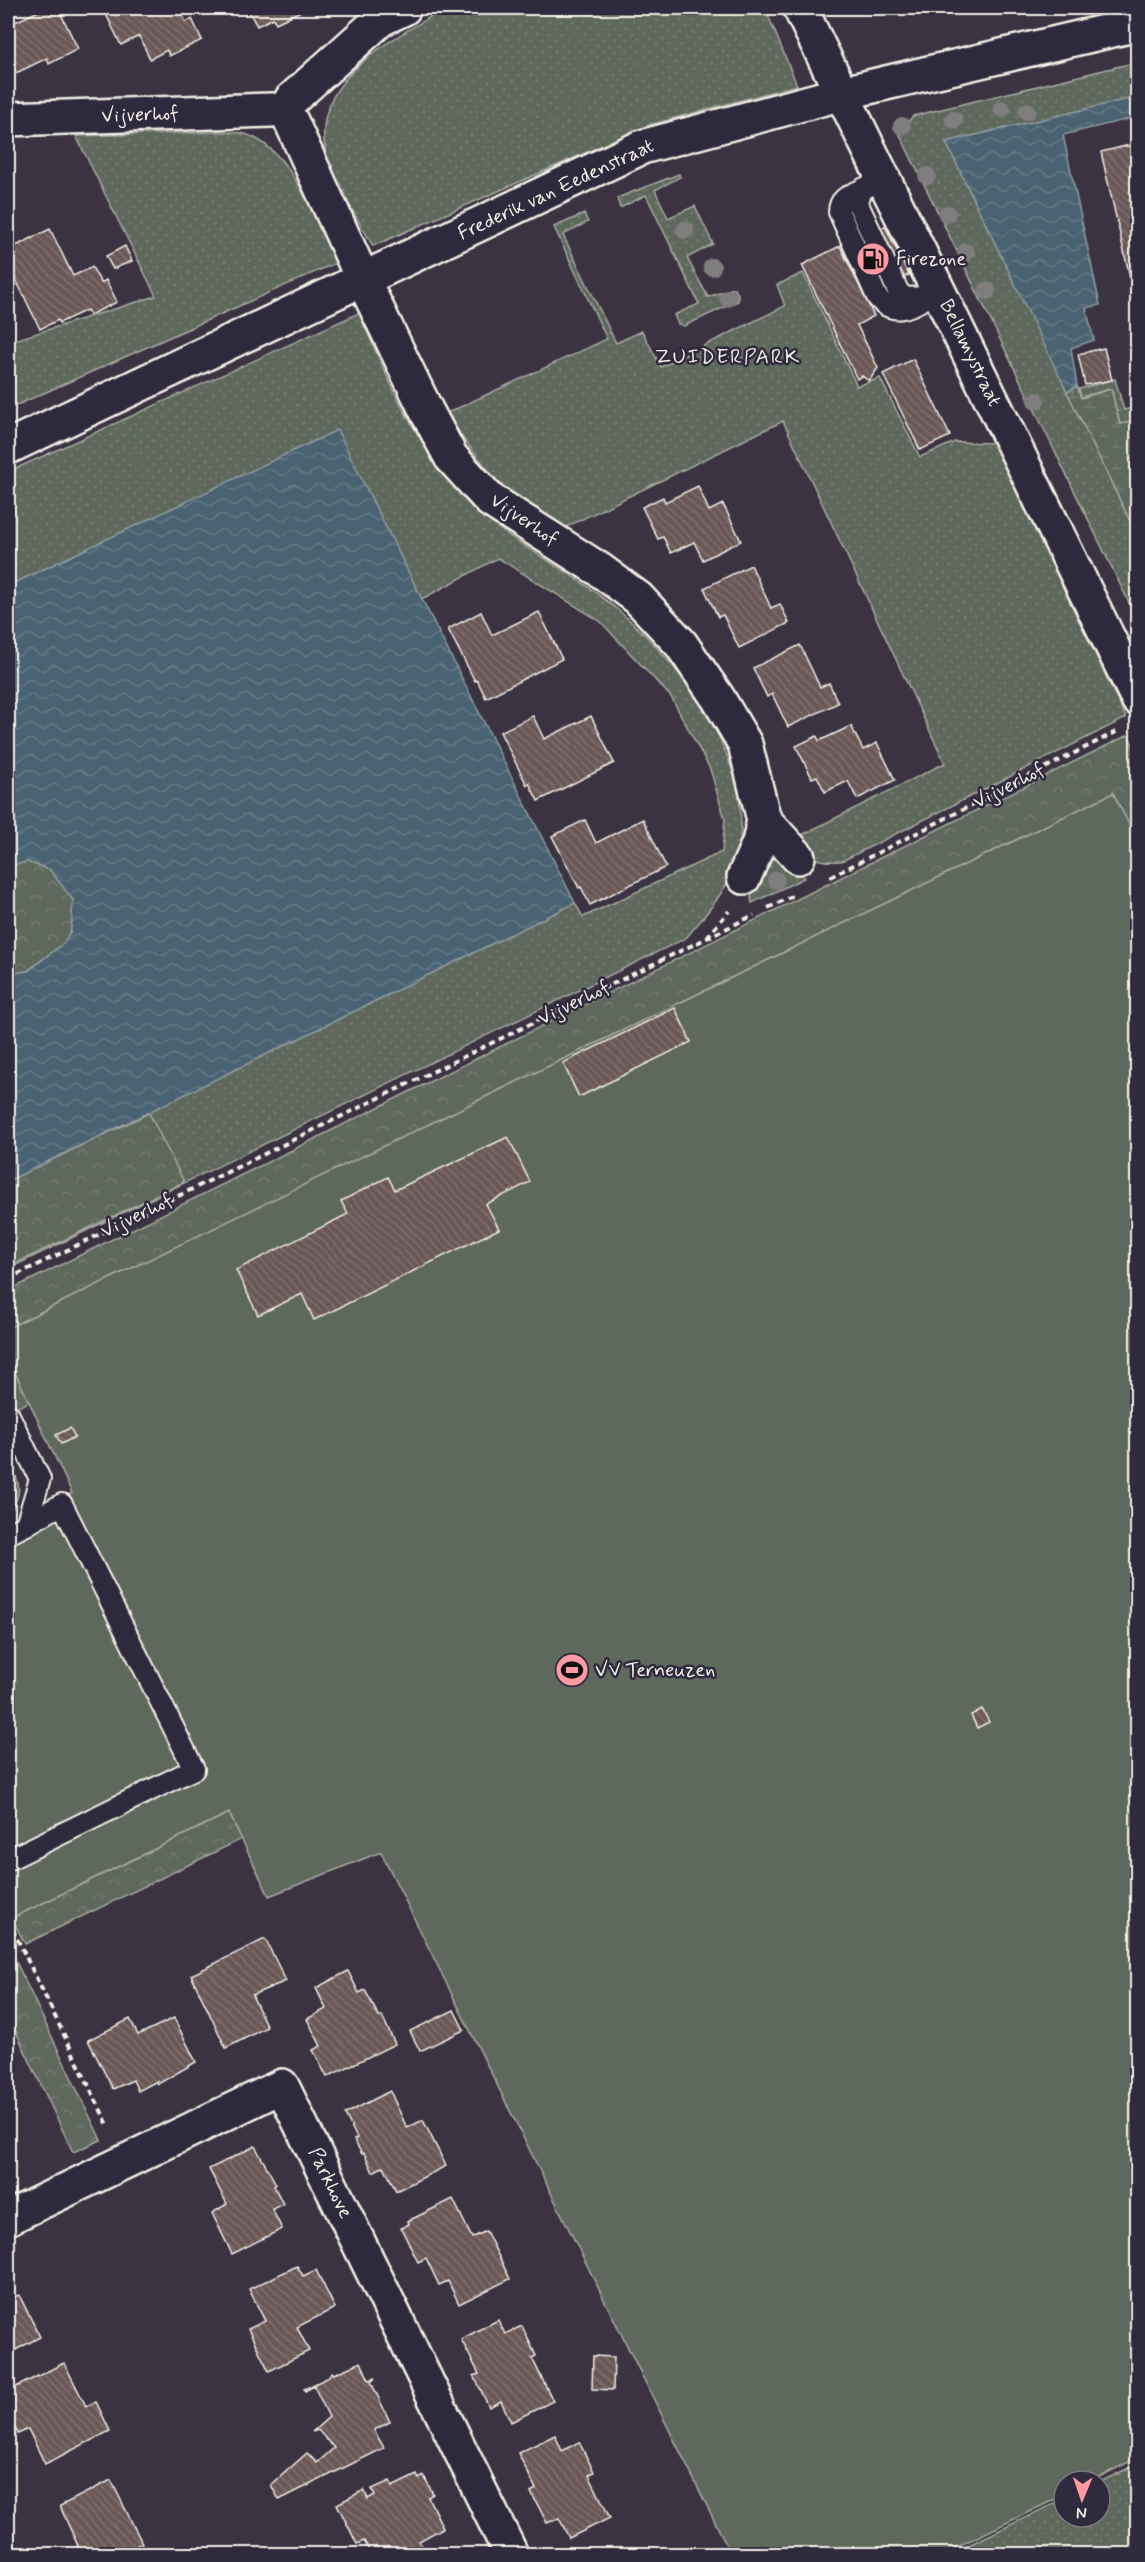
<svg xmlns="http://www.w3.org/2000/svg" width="1145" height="2562" font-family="Mynerve,sans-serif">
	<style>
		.grass { fill: url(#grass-dots); stroke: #a9aca2; stroke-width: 1.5 }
		.forest { fill: url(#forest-crowns); stroke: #a9aca2; stroke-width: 1.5 }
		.wetland { fill: url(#wetland-marsh); stroke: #a9aca2; stroke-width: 1.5 }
		.pitch { fill: #5e675b; stroke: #a9aca2; stroke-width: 1.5 }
		.water { fill: url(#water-waves); stroke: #8e9ca1; stroke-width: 1.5 }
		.building { fill: url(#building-back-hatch); stroke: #f4f1e8; stroke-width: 1.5 }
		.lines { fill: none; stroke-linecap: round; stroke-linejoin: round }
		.service-casing { stroke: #f4f1e8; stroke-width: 24 }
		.minor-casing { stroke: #f4f1e8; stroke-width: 38 }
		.path { stroke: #f4f1e8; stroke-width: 4; stroke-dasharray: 6 4.5; stroke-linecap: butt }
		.service { stroke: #2f2a3d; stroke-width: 20 }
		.minor { stroke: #2f2a3d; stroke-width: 33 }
		.tree { fill: #807d7e }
		.labels { text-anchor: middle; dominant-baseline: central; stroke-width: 5; stroke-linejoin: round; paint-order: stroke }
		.street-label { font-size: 20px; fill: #f4f1e8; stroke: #2f2a3d }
		.poi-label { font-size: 20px; fill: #f4f1e8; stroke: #2f2a3d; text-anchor: start }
		.neighbourhood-label { font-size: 21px; letter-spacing: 1.5px; fill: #f4f1e8; stroke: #2f2a3d }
	</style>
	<defs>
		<pattern id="grass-dots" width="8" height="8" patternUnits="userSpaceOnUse" patternTransform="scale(1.5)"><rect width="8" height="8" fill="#5e675b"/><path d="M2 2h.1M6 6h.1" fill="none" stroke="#767d73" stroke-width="1.8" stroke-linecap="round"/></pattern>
		<pattern id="forest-crowns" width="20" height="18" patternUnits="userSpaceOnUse" patternTransform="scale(1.5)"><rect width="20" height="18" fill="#5e675b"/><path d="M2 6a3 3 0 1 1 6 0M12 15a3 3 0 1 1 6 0" fill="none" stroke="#767d73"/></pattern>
		<pattern id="wetland-marsh" width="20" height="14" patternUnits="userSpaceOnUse" patternTransform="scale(1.5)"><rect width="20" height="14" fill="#5e675b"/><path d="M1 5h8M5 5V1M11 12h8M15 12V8" fill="none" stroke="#767d73"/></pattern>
		<pattern id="water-waves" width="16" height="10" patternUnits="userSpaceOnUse" patternTransform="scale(1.5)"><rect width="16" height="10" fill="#4a6372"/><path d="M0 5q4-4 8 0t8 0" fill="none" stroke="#657a86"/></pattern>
		<pattern id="building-back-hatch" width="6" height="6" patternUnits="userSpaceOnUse" patternTransform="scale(1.5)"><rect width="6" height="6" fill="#6a5857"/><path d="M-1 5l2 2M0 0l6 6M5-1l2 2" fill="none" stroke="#80706f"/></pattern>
	</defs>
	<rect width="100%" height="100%" fill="#3b3342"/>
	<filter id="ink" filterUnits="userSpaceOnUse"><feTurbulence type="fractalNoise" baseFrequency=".0167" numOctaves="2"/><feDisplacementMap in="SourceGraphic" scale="12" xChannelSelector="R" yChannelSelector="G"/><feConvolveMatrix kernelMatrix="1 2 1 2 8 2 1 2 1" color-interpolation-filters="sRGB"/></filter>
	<g filter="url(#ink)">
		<g class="grass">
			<path d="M446,8h319l32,77 -148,40 -276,121c-14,-25 -31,-51 -42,-77 -34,-84 57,-127 115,-161z"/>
			<polygon points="1137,62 1137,97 946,142 1137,535 1137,619 899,133 913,116"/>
			<path d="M184,133c17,0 45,-3 61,1 45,13 72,88 93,128l-330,147v-67l148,-46 -80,-160z"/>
			<polygon points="679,174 680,177 655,190 668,218 695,206 713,244 687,258 708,297 734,288 738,294 738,301 684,326 678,324 674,315 699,304 646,195 620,208 617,198"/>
			<path d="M584,214l4,8 -25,13 53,108 26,-12 19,36 124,-61 -8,-21 26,-12 54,113 23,-8 40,79 35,-15 39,1 132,275 -284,143c-27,2 -31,-3 -48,-22l151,-76 -162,-342 -219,107 -67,-47 -33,-41 -17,-27 160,-74 -53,-112z"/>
			<path d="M359,313c27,62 50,118 93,170 7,8 13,18 21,25 39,35 88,57 130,90 71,54 155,161 135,256 -7,33 -31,59 -52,84l-678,331v-88l567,-278 8,14 139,-65 3,-33 -15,-50 -39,-72 -71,-76 -102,-63 -76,41 -85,-168 -329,155v-114z"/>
			<polygon points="1115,379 1124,410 1137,407 1137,420 1120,425 1111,389 1081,397 1079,389"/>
			<path d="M773,859c16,1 23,6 31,19l-52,25 -3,-17 12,-23z"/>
			<polygon points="8,1357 29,1402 8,1412"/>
			<path d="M8,1457c11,26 17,33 0,59z"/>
			<polygon points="1137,2464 1137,2554 950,2554 1064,2499 1064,2517 1100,2517 1100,2482"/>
		</g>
		<g class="forest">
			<polygon points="1128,735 1137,753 1137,842 1113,793 8,1328 8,1291"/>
			<polygon points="28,862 50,870 67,891 73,900 71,930 64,943 27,971 8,974 8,866"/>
			<polygon points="149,1113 184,1182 8,1267 8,1181"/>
			<polygon points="229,1813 242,1839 25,1944 12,1918"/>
			<polygon points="8,1945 101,2140 73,2152 8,2015"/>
		</g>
		<polygon class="wetland" points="1077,386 1081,398 1111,389 1120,424 1137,420 1137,535 1067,392"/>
		<polygon class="pitch" points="1113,793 1138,842 1137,2458 1091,2481 1064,2481 1064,2495 942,2554 731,2554 381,1852 269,1896 229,1813 12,1918 8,1909 8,1528 72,1493 8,1357 8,1328"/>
		<g class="water">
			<polygon points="1137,97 1137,117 1063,135 1100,305 1086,308 1094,340 1071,348 1077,386 1067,392 946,142"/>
			<polygon points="337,430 575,903 8,1181 8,974 28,971 64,943 71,930 73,900 50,870 28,862 8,866 8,586"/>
		</g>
		<g class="building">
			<polygon points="45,8 58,8 78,49 49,64 47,58 14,74 8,61 8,12 13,23"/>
			<polygon points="103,8 179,8 186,22 192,19 202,40 169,56 167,50 150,59 139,36 121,45"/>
			<polygon points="247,8 307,8 276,23 273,18 257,26"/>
			<polygon points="1138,143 1138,299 1135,299 1101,152"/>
			<polygon points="885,226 909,275 869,294 845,245"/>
			<polygon points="50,229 73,276 92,267 101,283 106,280 117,302 90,315 87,310 59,323 58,320 40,329 8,263 8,250"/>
			<polygon points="125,246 132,261 113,269 106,256"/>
			<polygon points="840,246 874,316 857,325 878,368 869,381 862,376 857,379 802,265"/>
			<polygon points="1104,348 1112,380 1085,385 1078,354"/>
			<polygon points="913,359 950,436 920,450 883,374"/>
			<polygon points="698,486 709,511 723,504 741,541 703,560 694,542 671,553 663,537 658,539 642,507 663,497 665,502"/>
			<polygon points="751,565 771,608 780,604 789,623 739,648 723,615 718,617 704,588"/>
			<polygon points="481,612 492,635 539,612 562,659 486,698 477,680 475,681 448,629"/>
			<polygon points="800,645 820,687 829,683 838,703 788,727 772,694 767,697 753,668"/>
			<polygon points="533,716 544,739 591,716 614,763 538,801 529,783 527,785 500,732"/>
			<polygon points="851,726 863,750 877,743 895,780 857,799 848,781 825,792 817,776 812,778 796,746 817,736 819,741"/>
			<polygon points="643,819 666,867 590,905 581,887 579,888 552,836 585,820 596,843"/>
			<polygon points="675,1008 691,1042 579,1097 563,1063"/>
			<polygon points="508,1137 530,1182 486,1204 499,1229 314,1320 302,1294 258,1315 236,1270 348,1214 341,1201 388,1177 395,1190"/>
			<polygon points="70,1428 75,1437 61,1444 56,1435"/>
			<polygon points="982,1709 989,1722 977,1728 971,1715"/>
			<polygon points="265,1939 286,1981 252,1995 267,2027 226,2048 191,1975"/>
			<polygon points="348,1971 359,1993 365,1990 379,2017 382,2016 395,2044 327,2077 313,2050 321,2046 307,2019 326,2009 316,1988"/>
			<polygon points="454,2010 464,2030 420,2051 410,2031"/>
			<polygon points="174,2018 196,2062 158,2084 157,2081 138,2091 133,2080 113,2089 88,2040 130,2019 138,2035"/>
			<polygon points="390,2091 407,2128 423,2120 446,2166 396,2191 384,2166 373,2172 364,2153 362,2154 354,2140 357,2138 345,2114"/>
			<polygon points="255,2146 276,2184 274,2186 283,2204 272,2209 282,2229 232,2254 212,2213 227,2204 209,2169"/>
			<polygon points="453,2199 472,2238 486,2231 510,2279 459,2304 448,2281 439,2285 426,2258 418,2262 401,2228 409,2224 408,2221"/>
			<polygon points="297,2266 303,2276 316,2270 335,2308 297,2327 309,2351 269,2371 248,2329 265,2321 249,2289"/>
			<polygon points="8,2284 14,2297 19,2295 40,2337 8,2354"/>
			<polygon points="498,2320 505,2334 522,2326 536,2356 532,2358 553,2401 511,2422 501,2401 489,2407 474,2376 479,2374 461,2339"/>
			<polygon points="593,2356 614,2357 613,2390 592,2389"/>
			<polygon points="361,2362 369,2380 375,2378 371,2382 390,2422 374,2430 384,2448 279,2500 271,2485 307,2453 317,2463 334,2448 318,2430 312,2432 329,2417 314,2386 305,2391 304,2389 327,2378 332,2372 334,2374"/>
			<polygon points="64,2363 86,2406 96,2402 110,2431 45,2464 28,2429 18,2434 8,2413 8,2391"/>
			<polygon points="555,2435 562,2451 579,2442 594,2472 589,2475 610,2518 569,2538 559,2518 547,2523 531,2492 536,2489 518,2453"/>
			<polygon points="417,2475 419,2479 424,2476 433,2494 428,2497 443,2528 419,2541 426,2554 371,2554 364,2541 357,2544 337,2504 364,2490 368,2499 375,2495 372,2489 390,2481 392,2487"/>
			<polygon points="111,2480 142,2543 119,2554 77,2554 74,2549 78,2546 60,2506"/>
		</g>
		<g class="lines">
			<defs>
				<g id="service">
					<polyline points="869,186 863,189 857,202 898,291 905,298 926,297"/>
					<path d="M863,189c-12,6 -24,8 -24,23l38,85c15,19 33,11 50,0"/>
					<polyline points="8,1534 26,1525 40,1479 9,1415"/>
					<polyline points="8,1860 194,1769 62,1504 26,1525"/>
				</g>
				<g id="minor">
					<polyline points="800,8 1138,699"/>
					<polyline points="291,100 381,19 404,8"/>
					<polyline points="8,119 272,110"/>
					<polyline points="291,121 363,280 427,412 451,457 490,500 600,570 638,598 681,644 718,698 745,744 764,820 759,843 744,877"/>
					<polyline points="8,447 642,147 843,93 1138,24"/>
					<polyline points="764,820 798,857"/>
					<polyline points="8,2218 282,2086 511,2554"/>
				</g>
			</defs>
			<use href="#service" class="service-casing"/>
			<use href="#minor" class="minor-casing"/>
			<g class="path">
				<polyline points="830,877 1118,731"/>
				<polyline points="768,908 794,895"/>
				<polyline points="707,937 729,911"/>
				<polyline points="8,1279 754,915"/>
				<polyline points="8,1920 109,2127"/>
			</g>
			<use href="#service" class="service"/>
			<use href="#minor" class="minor"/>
		</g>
		<g class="tree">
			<circle cx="1002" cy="109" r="9"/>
			<circle cx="1027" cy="111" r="9"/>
			<circle cx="954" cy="120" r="9"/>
			<circle cx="902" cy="126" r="9"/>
			<circle cx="927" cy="176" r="9"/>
			<circle cx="947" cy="214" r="9"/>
			<circle cx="685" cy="230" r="9"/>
			<circle cx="966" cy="252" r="9"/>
			<circle cx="712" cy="267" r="9"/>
			<circle cx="987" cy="291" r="9"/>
			<circle cx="728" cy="298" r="9"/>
			<circle cx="1036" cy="401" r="9"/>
			<circle cx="776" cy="880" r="9"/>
		</g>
	</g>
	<defs>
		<symbol id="fuel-disc" viewBox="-11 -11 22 22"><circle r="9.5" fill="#ff9aa2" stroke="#2f2a3d"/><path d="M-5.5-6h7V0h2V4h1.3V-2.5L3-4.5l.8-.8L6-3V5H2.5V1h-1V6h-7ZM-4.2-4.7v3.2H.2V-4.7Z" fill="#111"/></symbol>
		<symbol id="stadium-disc" viewBox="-11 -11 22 22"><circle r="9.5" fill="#ff9aa2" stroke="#2f2a3d"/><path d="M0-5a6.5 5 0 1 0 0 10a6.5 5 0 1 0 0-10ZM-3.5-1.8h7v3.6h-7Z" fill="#111"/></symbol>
	</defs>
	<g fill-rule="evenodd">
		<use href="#fuel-disc" x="854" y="240" width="38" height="38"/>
		<use href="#stadium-disc" x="553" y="1651" width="38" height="38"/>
	</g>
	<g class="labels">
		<g class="street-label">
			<text transform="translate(140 115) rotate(-2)">Vijverhof</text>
			<text transform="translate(556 190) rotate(-25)">Frederik van Eedenstraat</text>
			<text transform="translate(970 353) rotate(64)">Bellamystraat</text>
			<text transform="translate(524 520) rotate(34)">Vijverhof</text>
			<text transform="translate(1009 786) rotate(-27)">Vijverhof</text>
			<text transform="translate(574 1003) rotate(-26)">Vijverhof</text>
			<text transform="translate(137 1216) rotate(-26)">Vijverhof</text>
			<text transform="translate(330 2183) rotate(64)">Parkhove</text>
		</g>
		<g class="poi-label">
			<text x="896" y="259">Firezone</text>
			<text x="595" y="1670">VV Terneuzen</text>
		</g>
		<g class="neighbourhood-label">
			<text x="728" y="357">ZUIDERPARK</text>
		</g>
	</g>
	<rect width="1145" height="2562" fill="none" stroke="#2f2a3d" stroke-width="30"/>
	<rect x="15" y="15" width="1115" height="2532" fill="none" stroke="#f4f1e8" stroke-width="2" filter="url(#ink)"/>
	<g transform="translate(1082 2499) rotate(182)"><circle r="28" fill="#2f2a3d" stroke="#7e7a81" stroke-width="1.5"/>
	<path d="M0-4.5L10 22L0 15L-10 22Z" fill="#ff9aa2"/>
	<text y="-9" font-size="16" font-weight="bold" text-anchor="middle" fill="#f4f1e8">N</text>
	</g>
</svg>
